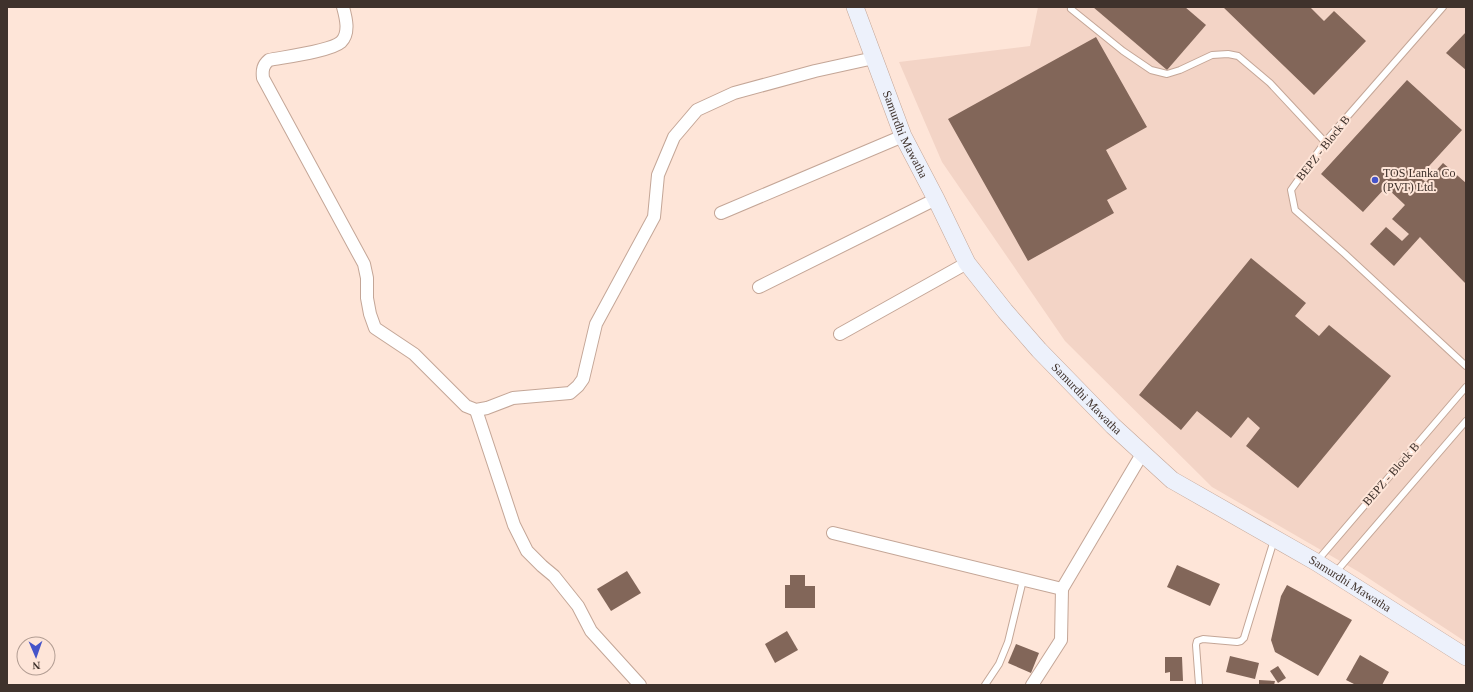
<svg xmlns="http://www.w3.org/2000/svg" width="1473" height="692" font-family="'Times New Roman',serif">
	<style>
		.built { fill: #f3d4c6 }
		.building { fill: #826659 }
		.lines { fill: none; stroke-linecap: round; stroke-linejoin: round }
		.service-casing { stroke: #c4a697; stroke-width: 8 }
		.minor-casing { stroke: #c4a697; stroke-width: 14 }
		.secondary-casing { stroke: #c4a697; stroke-width: 18 }
		.service { stroke: #fff; stroke-width: 6 }
		.minor { stroke: #fff; stroke-width: 12 }
		.secondary { stroke: #edf1fb; stroke-width: 17 }
		.poi-dot { fill: #4554c9; stroke: #fee5d8; stroke-width: 1.5 }
		.labels { text-anchor: middle; dominant-baseline: central; stroke-width: 4; stroke-linejoin: round; paint-order: stroke }
		.street-label { font-size: 12px; fill: #3f322c; stroke: #fee5d8 }
		.poi-label { font-size: 12px; fill: #3f322c; stroke: #fee5d8; text-anchor: start }
	</style>
	<rect width="100%" height="100%" fill="#fee5d8"/>
	<polygon class="built" points="1038,7 1466,7 1466,642 1359,572 1212,487 1065,341 942,162 899,62 1030,46"/>
	<g class="building">
		<polygon points="1093,7 1185,7 1206,25 1167,70"/>
		<polygon points="1223,7 1310,7 1324,21 1334,11 1366,41 1314,95"/>
		<polygon points="1466,32 1466,70 1446,53"/>
		<polygon points="1096,37 1147,127 1106,150 1127,189 1107,200 1114,213 1028,261 948,119"/>
		<polygon points="1407,80 1462,130 1419,177 1426,182 1443,163 1466,183 1466,284 1420,237 1394,266 1370,244 1386,227 1402,241 1409,234 1392,219 1405,205 1386,187 1363,212 1321,174"/>
		<polygon points="1251,258 1306,303 1295,316 1319,336 1329,325 1391,376 1298,488 1246,446 1260,428 1248,417 1231,438 1197,411 1181,430 1139,395"/>
		<polygon points="1177,565 1220,584 1210,606 1167,587"/>
		<polygon points="627,571 641,593 611,611 597,589"/>
		<polygon points="790,575 805,575 805,586 815,586 815,608 785,608 785,585 790,585"/>
		<polygon points="1287,585 1352,620 1318,676 1275,652 1271,640 1281,596"/>
		<polygon points="787,631 798,650 775,663 765,644"/>
		<polygon points="1016,644 1039,653 1031,673 1008,663"/>
		<polygon points="1360,655 1389,672 1382,685 1356,685 1346,680"/>
		<polygon points="1230,656 1259,663 1255,679 1226,672"/>
		<polygon points="1165,657 1182,657 1183,681 1170,681 1170,672 1165,673"/>
		<polygon points="1278,666 1286,678 1278,683 1270,671"/>
		<polygon points="1259,680 1275,681 1274,685 1259,685"/>
	</g>
	<g class="lines">
		<defs>
			<g id="service">
				<polyline points="1443,7 1325,142 1291,190 1295,210 1345,254 1466,366"/>
				<polyline points="1071,9 1123,51 1151,70 1167,74 1180,70 1212,55 1228,54 1238,56 1270,83 1325,142"/>
				<polyline points="1317,561 1466,387"/>
				<polyline points="1335,573 1466,421"/>
				<polyline points="985,685 999,664 1008,642 1023,580"/>
				<polyline points="1199,685 1196,645 1197,641 1203,639 1237,642 1241,641 1244,638 1274,540"/>
			</g>
			<g id="minor">
				<path d="M343,7c3,11 7,26 -2,35 -10,9 -57,15 -72,18 -6,5 -7,10 -6,18l101,186 3,14v20l3,16 5,14 39,26 52,52 10,4 11,-2 26,-10 57,-5 8,-7 5,-7 13,-55 58,-107 4,-42 16,-38 23,-27 37,-17 81,-22 59,-13"/>
				<polyline points="721,213 903,136"/>
				<polyline points="759,287 936,199"/>
				<polyline points="840,334 967,263"/>
				<polyline points="476,410 514,525 527,551 542,566 554,576 578,606 591,631 640,685"/>
				<polyline points="833,533 1062,589"/>
				<polyline points="1032,685 1061,640 1062,589 1142,454"/>
			</g>
			<g id="secondary">
				<path id="s1" d="M855,7l48,129 33,63 31,64 38,48 34,39 74,76 59,54 144,82 150,95"/>
			</g>
		</defs>
		<use href="#service" class="service-casing"/>
		<use href="#minor" class="minor-casing"/>
		<use href="#secondary" class="secondary-casing"/>
		<use href="#service" class="service"/>
		<use href="#minor" class="minor"/>
		<use href="#secondary" class="secondary"/>
	</g>
	<circle class="poi-dot" cx="1375" cy="180" r="4"/>
	<g class="labels">
		<g class="street-label">
			<text stroke="none"><textPath href="#s1" startOffset="137">Samurdhi Mawatha</textPath></text>
			<text transform="translate(1323 148) rotate(-52)">BEPZ - Block B</text>
			<text stroke="none"><textPath href="#s1" startOffset="461">Samurdhi Mawatha</textPath></text>
			<text transform="translate(1391 474) rotate(-49)">BEPZ - Block B</text>
			<text stroke="none"><textPath href="#s1" startOffset="785">Samurdhi Mawatha</textPath></text>
		</g>
		<g class="poi-label">
			<text x="1383" y="173">TOS Lanka Co<tspan x="1383" dy="14">(PVT) Ltd.</tspan></text>
		</g>
	</g>
	<rect width="1473" height="692" fill="none" stroke="#3f322c" stroke-width="16"/>
	<g transform="translate(36 656) rotate(178)"><circle r="19" fill="#fee5d8" stroke="#b29d93"/>
	<path d="M0-3L7 15L0 10L-7 15Z" fill="#4554c9"/>
	<text y="-6" font-size="11" font-weight="bold" text-anchor="middle" fill="#3f322c">N</text>
	</g>
</svg>
